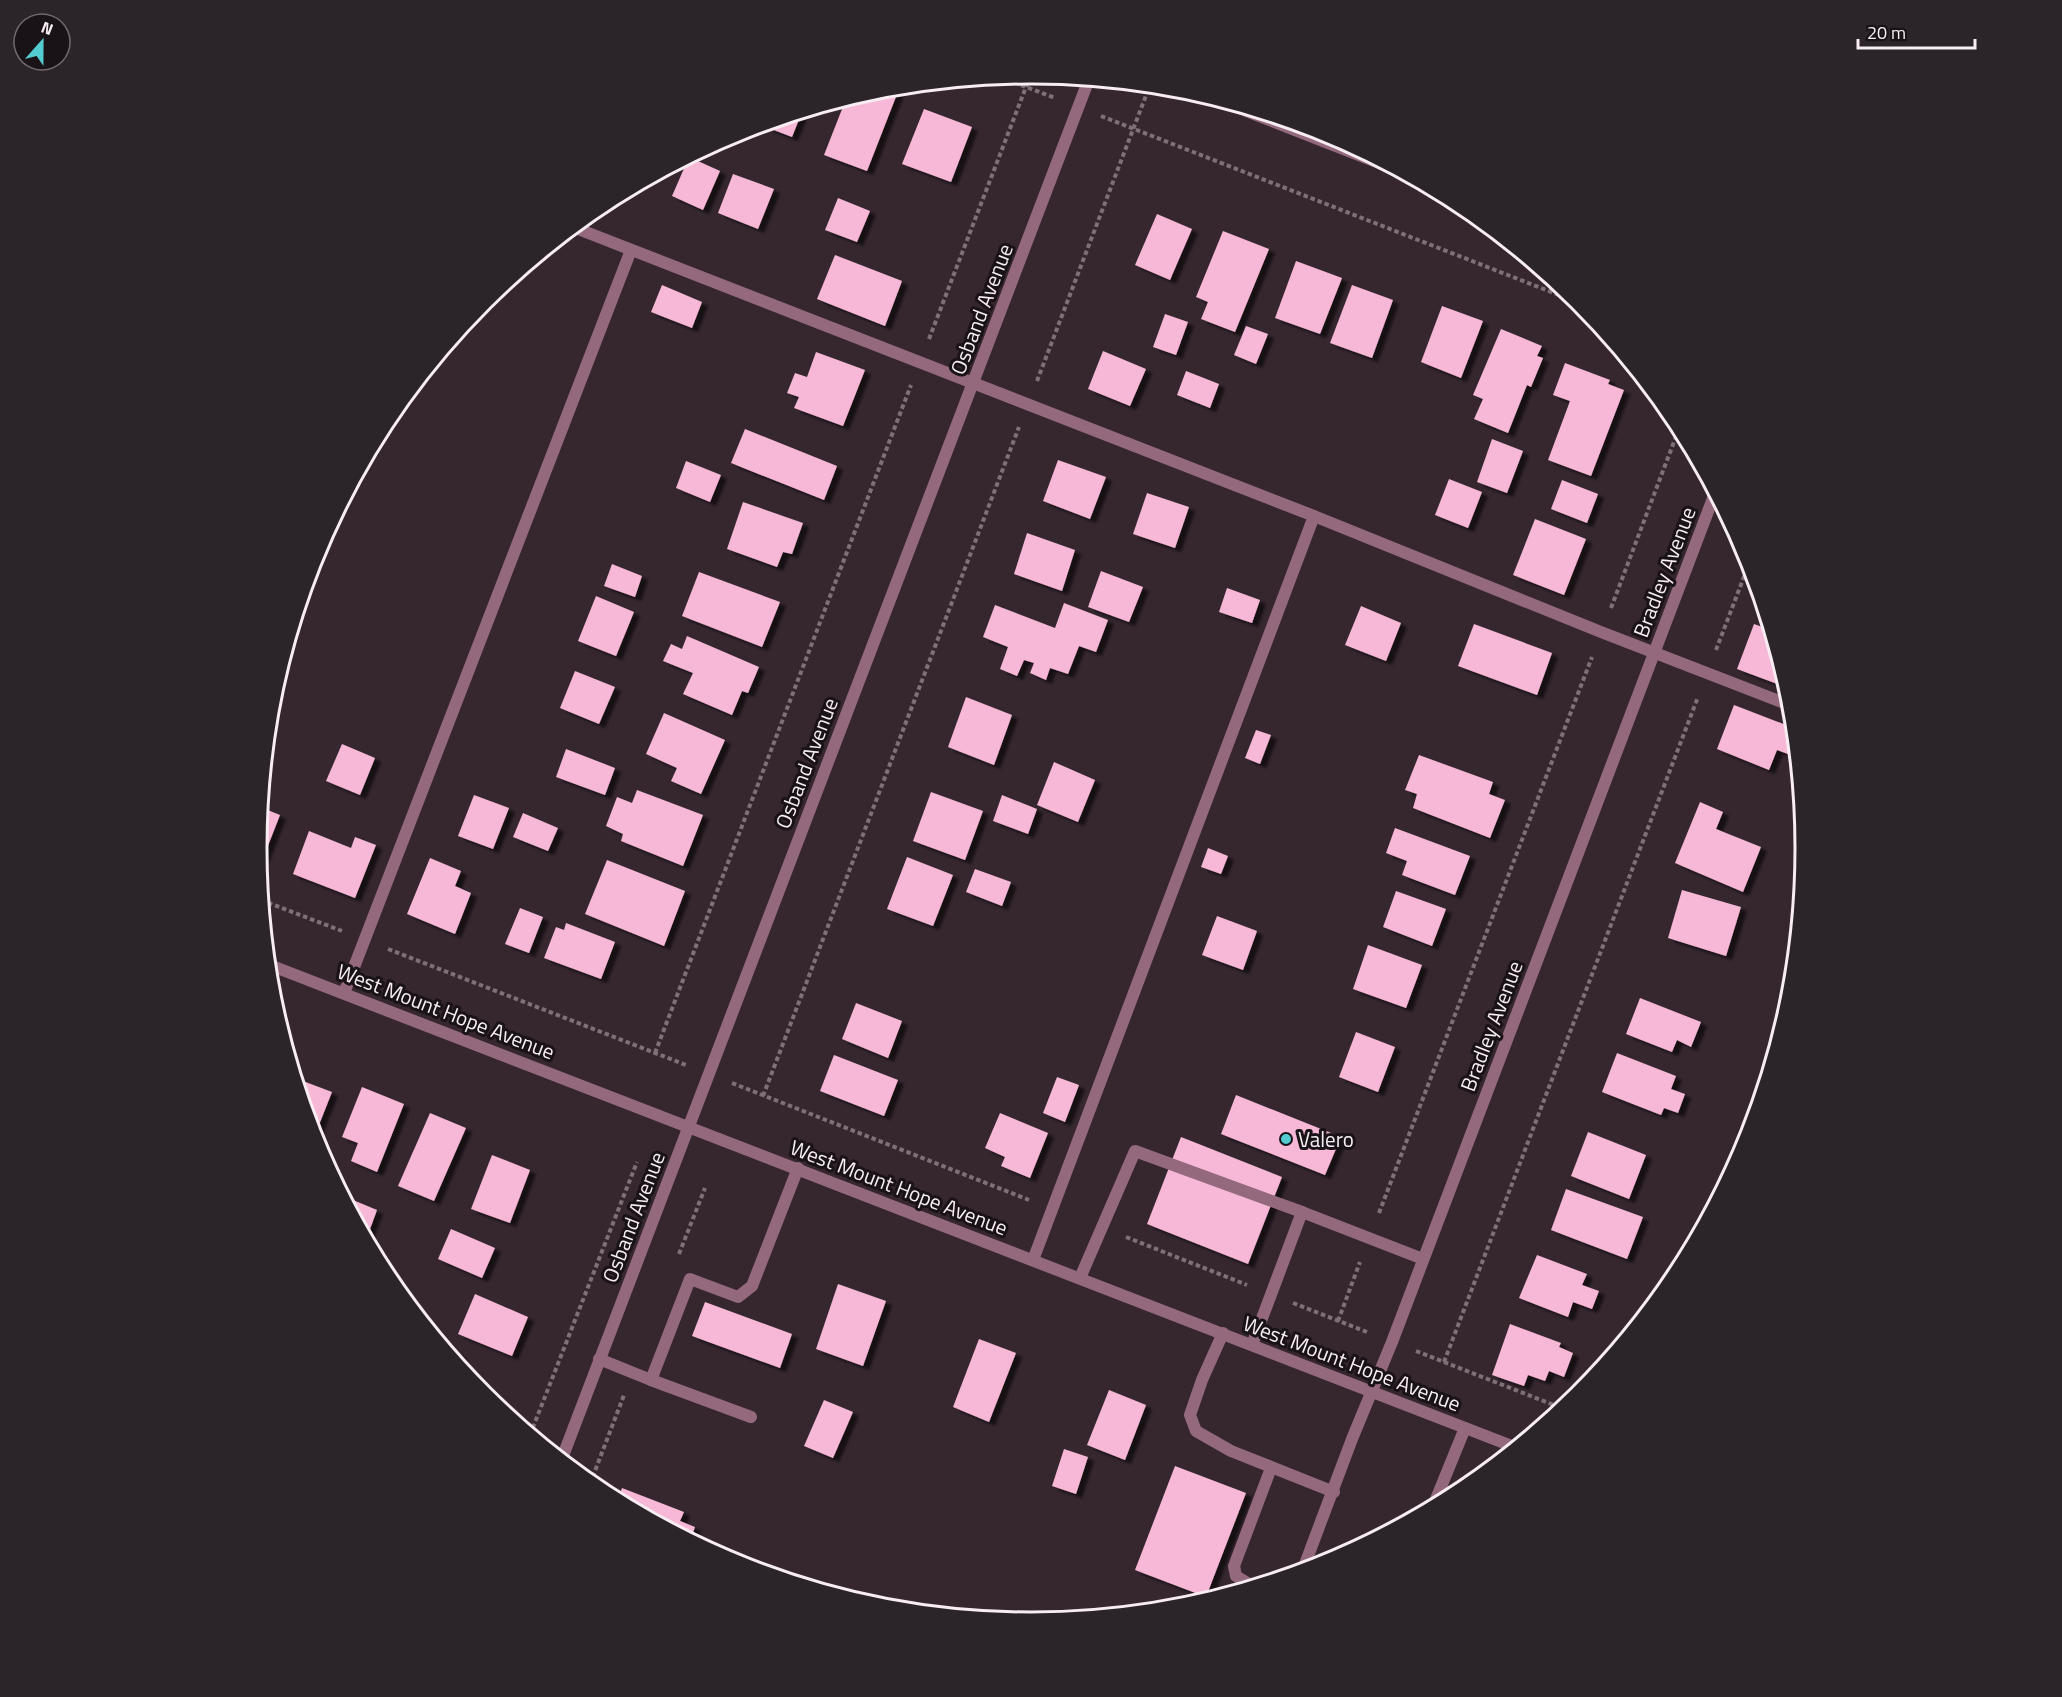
<svg xmlns="http://www.w3.org/2000/svg" width="2062" height="1697" font-family="'Titillium Web',sans-serif">
	<style>
		.building { fill: #f6b8d6; filter: url(#shadow) }
		.lines { fill: none; stroke-linecap: round; stroke-linejoin: round }
		.path { stroke: #7d7077; stroke-width: 4; stroke-dasharray: 4.5 3; stroke-linecap: butt }
		.service { stroke: #94697e; stroke-width: 12 }
		.minor { stroke: #94697e; stroke-width: 12 }
		.tertiary { stroke: #94697e; stroke-width: 12 }
		.poi-dot { fill: #52ccd1; stroke: #191216; stroke-width: 2 }
		.labels { text-anchor: middle; dominant-baseline: central; stroke-width: 6; stroke-linejoin: round; paint-order: stroke }
		.street-label { font-size: 21px; fill: #f8edf2; stroke: #191216 }
		.poi-label { font-size: 21px; fill: #f8edf2; stroke: #191216; text-anchor: start }
		.rim { fill: none; stroke: #f8edf2; stroke-width: 3 }
	</style>
	<defs>
		<filter id="shadow"><feDropShadow dx="6" dy="4" stdDeviation="1.5" flood-color="#0009"/></filter>
	</defs>
	<rect width="100%" height="100%" fill="#36272f"/>
	<g class="building">
		<polygon points="893,87 899,89 867,171 824,155 846,99 880,88"/>
		<polygon points="924,109 972,127 951,182 902,164"/>
		<polygon points="802,112 792,137 766,127 768,122"/>
		<polygon points="689,157 720,171 703,210 672,196"/>
		<polygon points="733,174 774,189 758,229 718,213"/>
		<polygon points="838,198 870,211 857,242 825,230"/>
		<polygon points="1157,214 1192,229 1170,280 1135,265"/>
		<polygon points="1223,231 1269,249 1235,332 1201,319 1208,302 1196,297"/>
		<polygon points="835,255 902,281 885,326 817,299"/>
		<polygon points="1296,261 1342,278 1320,334 1275,318"/>
		<polygon points="662,285 702,302 692,328 651,312"/>
		<polygon points="1352,285 1393,300 1372,358 1330,343"/>
		<polygon points="1442,306 1483,321 1461,378 1421,362"/>
		<polygon points="1165,314 1188,322 1176,355 1153,347"/>
		<polygon points="1246,326 1268,334 1256,364 1234,355"/>
		<polygon points="1501,329 1542,346 1537,356 1543,358 1531,387 1527,385 1508,433 1474,419 1483,399 1473,395"/>
		<polygon points="1103,351 1146,369 1130,406 1088,389"/>
		<polygon points="816,352 865,370 843,426 794,408 799,397 787,393 795,373 807,377"/>
		<polygon points="1565,363 1610,380 1608,384 1624,390 1591,476 1548,460 1570,401 1553,395"/>
		<polygon points="1186,371 1219,384 1210,408 1177,395"/>
		<polygon points="745,429 837,466 824,500 731,463"/>
		<polygon points="1492,439 1523,451 1507,493 1477,482"/>
		<polygon points="1058,460 1106,477 1090,519 1043,501"/>
		<polygon points="686,461 721,475 710,502 676,488"/>
		<polygon points="1449,479 1482,492 1468,528 1435,515"/>
		<polygon points="1562,480 1598,494 1587,523 1551,509"/>
		<polygon points="1147,493 1189,507 1175,548 1133,534"/>
		<polygon points="743,502 803,523 792,554 783,552 777,567 727,549"/>
		<polygon points="1535,519 1586,539 1564,595 1513,575"/>
		<polygon points="1027,533 1075,550 1062,591 1014,574"/>
		<polygon points="612,564 642,576 635,597 604,586"/>
		<polygon points="1101,571 1143,587 1129,622 1088,607"/>
		<polygon points="699,572 780,602 762,647 682,616"/>
		<polygon points="1227,588 1260,600 1252,623 1219,612"/>
		<polygon points="596,596 634,612 616,656 578,641"/>
		<polygon points="1064,603 1108,620 1096,652 1079,646 1068,674 1050,668 1046,680 1030,673 1034,663 1024,660 1017,676 1000,669 1008,647 983,637 995,605 1055,628"/>
		<polygon points="1361,606 1401,623 1386,661 1345,645"/>
		<polygon points="1474,624 1552,653 1537,695 1458,666"/>
		<polygon points="1754,624 1771,630 1788,688 1737,669"/>
		<polygon points="687,636 759,667 748,693 742,691 732,715 683,694 693,673 663,661 671,644 682,649"/>
		<polygon points="575,671 615,687 599,724 560,708"/>
		<polygon points="966,697 1012,715 994,765 948,747"/>
		<polygon points="1734,705 1794,728 1795,735 1788,754 1777,750 1769,770 1717,749"/>
		<polygon points="664,713 725,740 701,794 671,781 677,768 646,754"/>
		<polygon points="1256,730 1271,735 1260,764 1245,758"/>
		<polygon points="342,744 375,758 360,795 326,781"/>
		<polygon points="566,749 615,768 605,795 556,777"/>
		<polygon points="1419,755 1493,782 1489,794 1505,800 1490,838 1413,808 1417,794 1405,790"/>
		<polygon points="1054,762 1095,780 1078,822 1037,805"/>
		<polygon points="637,790 703,815 683,866 621,841 623,834 606,826 617,797 632,803"/>
		<polygon points="931,792 983,811 965,860 913,841"/>
		<polygon points="474,795 509,808 493,849 458,836"/>
		<polygon points="1002,795 1037,809 1028,834 993,821"/>
		<polygon points="1700,802 1723,812 1716,829 1761,847 1743,892 1675,863"/>
		<polygon points="260,807 280,815 262,861 257,859 256,848"/>
		<polygon points="523,813 558,828 548,851 513,837"/>
		<polygon points="1395,828 1470,856 1455,895 1402,875 1407,861 1386,853"/>
		<polygon points="309,831 351,848 355,837 376,845 355,898 293,874"/>
		<polygon points="1208,848 1228,856 1221,874 1201,867"/>
		<polygon points="907,857 953,875 933,926 887,909"/>
		<polygon points="430,858 461,871 455,886 471,893 455,934 407,914"/>
		<polygon points="607,860 685,891 664,946 585,914"/>
		<polygon points="975,869 1011,882 1002,906 966,892"/>
		<polygon points="1682,890 1741,907 1726,956 1668,938"/>
		<polygon points="1396,891 1446,909 1432,946 1383,927"/>
		<polygon points="520,908 543,917 529,953 505,944"/>
		<polygon points="1217,916 1257,931 1243,970 1202,955"/>
		<polygon points="566,923 615,942 601,979 544,958 556,927 564,930"/>
		<polygon points="1368,945 1422,965 1406,1008 1353,989"/>
		<polygon points="1640,998 1701,1022 1691,1047 1677,1040 1672,1052 1626,1034"/>
		<polygon points="856,1003 902,1021 888,1058 842,1039"/>
		<polygon points="1356,1032 1395,1047 1378,1092 1339,1077"/>
		<polygon points="1617,1053 1676,1076 1671,1089 1685,1094 1678,1113 1664,1108 1661,1115 1602,1092"/>
		<polygon points="834,1055 898,1080 884,1116 820,1091"/>
		<polygon points="1057,1077 1079,1085 1065,1122 1043,1113"/>
		<polygon points="295,1078 332,1092 313,1140"/>
		<polygon points="362,1087 404,1104 377,1172 351,1161 358,1143 342,1137"/>
		<polygon points="1236,1095 1341,1137 1325,1175 1221,1134"/>
		<polygon points="430,1113 466,1128 434,1201 398,1186"/>
		<polygon points="1000,1113 1048,1133 1030,1178 1001,1166 1005,1157 985,1148"/>
		<polygon points="1588,1132 1646,1155 1629,1199 1571,1176"/>
		<polygon points="1181,1137 1282,1177 1248,1264 1147,1224"/>
		<polygon points="492,1155 530,1170 510,1223 471,1209"/>
		<polygon points="1566,1189 1643,1217 1627,1259 1551,1230"/>
		<polygon points="353,1200 377,1210 366,1240 349,1209"/>
		<polygon points="451,1229 495,1248 482,1278 438,1259"/>
		<polygon points="1537,1255 1587,1274 1582,1285 1599,1291 1592,1309 1573,1302 1568,1317 1519,1298"/>
		<polygon points="1667,1269 1679,1273 1660,1298 1658,1297"/>
		<polygon points="838,1284 886,1301 863,1366 816,1349"/>
		<polygon points="475,1294 528,1317 512,1356 458,1334"/>
		<polygon points="705,1302 792,1334 780,1368 692,1336"/>
		<polygon points="1510,1324 1561,1343 1559,1347 1573,1353 1564,1377 1549,1371 1545,1381 1528,1375 1524,1386 1492,1375"/>
		<polygon points="979,1339 1016,1353 989,1422 953,1407"/>
		<polygon points="443,1347 461,1355 457,1365"/>
		<polygon points="476,1389 495,1396 492,1404 483,1396"/>
		<polygon points="1109,1390 1146,1405 1125,1460 1087,1445"/>
		<polygon points="824,1400 853,1412 833,1458 804,1446"/>
		<polygon points="1064,1449 1088,1457 1076,1494 1052,1486"/>
		<polygon points="1175,1466 1246,1493 1206,1597 1135,1570"/>
		<polygon points="622,1488 684,1512 680,1521 695,1527 690,1541 617,1502"/>
		<polygon points="752,1565 789,1579 789,1581 751,1569"/>
	</g>
	<g class="lines">
		<g class="path">
			<polyline points="1000,77 1055,98"/>
			<polyline points="1101,116 1582,304"/>
			<polyline points="929,339 1031,74"/>
			<polyline points="1037,381 1150,85"/>
			<polyline points="1611,608 1680,426"/>
			<polyline points="1716,650 1750,561"/>
			<polyline points="261,900 342,931"/>
			<polyline points="388,949 686,1065"/>
			<polyline points="655,1053 911,385"/>
			<polyline points="732,1083 1029,1200"/>
			<polyline points="763,1096 1019,427"/>
			<polyline points="1379,1213 1592,657"/>
			<polyline points="1126,1237 1247,1285"/>
			<polyline points="679,1254 705,1188"/>
			<polyline points="1293,1303 1367,1332"/>
			<polyline points="1338,1321 1360,1262"/>
			<polyline points="1416,1351 1564,1409"/>
			<polyline points="1444,1362 1698,697"/>
			<polyline points="530,1435 637,1162"/>
			<polyline points="590,1484 624,1395"/>
		</g>
		<g class="service">
			<polyline points="573,227 1314,516 1601,632 1792,706"/>
			<polyline points="344,993 631,250"/>
			<polyline points="1033,1260 1314,516"/>
			<polyline points="1080,1278 1135,1151 1302,1212"/>
			<polyline points="1223,1333 1202,1380 1190,1415 1196,1431 1231,1451 1334,1492"/>
			<polyline points="1252,1345 1302,1212 1423,1259"/>
			<polyline points="599,1359 651,1380 690,1279 738,1297 752,1286 798,1168"/>
			<polyline points="651,1380 751,1417"/>
			<polyline points="1432,1509 1465,1428"/>
			<polyline points="1306,1563 1317,1568"/>
			<polyline points="1254,1587 1236,1576 1234,1566 1271,1468"/>
		</g>
		<g class="minor">
			<polyline points="1208,96 1402,172"/>
			<polyline points="561,1461 1089,79"/>
			<polyline points="1302,1572 1352,1439 1392,1342 1715,493"/>
		</g>
		<polyline class="tertiary" points="267,964 1517,1448"/>
	</g>
	<circle class="poi-dot" cx="1286" cy="1139" r="6"/>
	<g class="labels">
		<g class="street-label">
			<text transform="translate(981 309) rotate(-69)">Osband Avenue</text>
			<text transform="translate(1664 572) rotate(-69)">Bradley Avenue</text>
			<text transform="translate(806 763) rotate(-69)">Osband Avenue</text>
			<text transform="translate(446 1011) rotate(21)">West Mount Hope Avenue</text>
			<text transform="translate(1491 1026) rotate(-69)">Bradley Avenue</text>
			<text transform="translate(899 1187) rotate(21)">West Mount Hope Avenue</text>
			<text transform="translate(633 1217) rotate(-69)">Osband Avenue</text>
			<text transform="translate(1352 1363) rotate(21)">West Mount Hope Avenue</text>
		</g>
		<g class="poi-label">
			<text x="1298" y="1139">Valero</text>
		</g>
	</g>
	<path d="M0 0H2062V1697H0ZM267 848a764 764 0 1 1 1528 0a764 764 0 1 1-1528 0Z" fill="#2b2428" fill-rule="evenodd"/>
	<path class="rim" d="M267 848a764 764 0 1 1 1528 0a764 764 0 1 1-1528 0Z"/>
	<g transform="translate(42 42) rotate(21)"><circle r="28" fill="#191216" stroke="#726a6e" stroke-width="1.5"/>
	<path d="M0-4.5L10 22L0 15L-10 22Z" fill="#52ccd1"/>
	<text y="-9" font-size="16" font-weight="bold" text-anchor="middle" fill="#f8edf2">N</text>
	</g>
	<path d="M1858 39v9h117v-9" fill="none" stroke="#f8edf2" stroke-width="3"/>
	<text x="1867" y="39" font-size="18" fill="#f8edf2" stroke="#191216" stroke-width="4.5" paint-order="stroke">20 m</text>
</svg>
